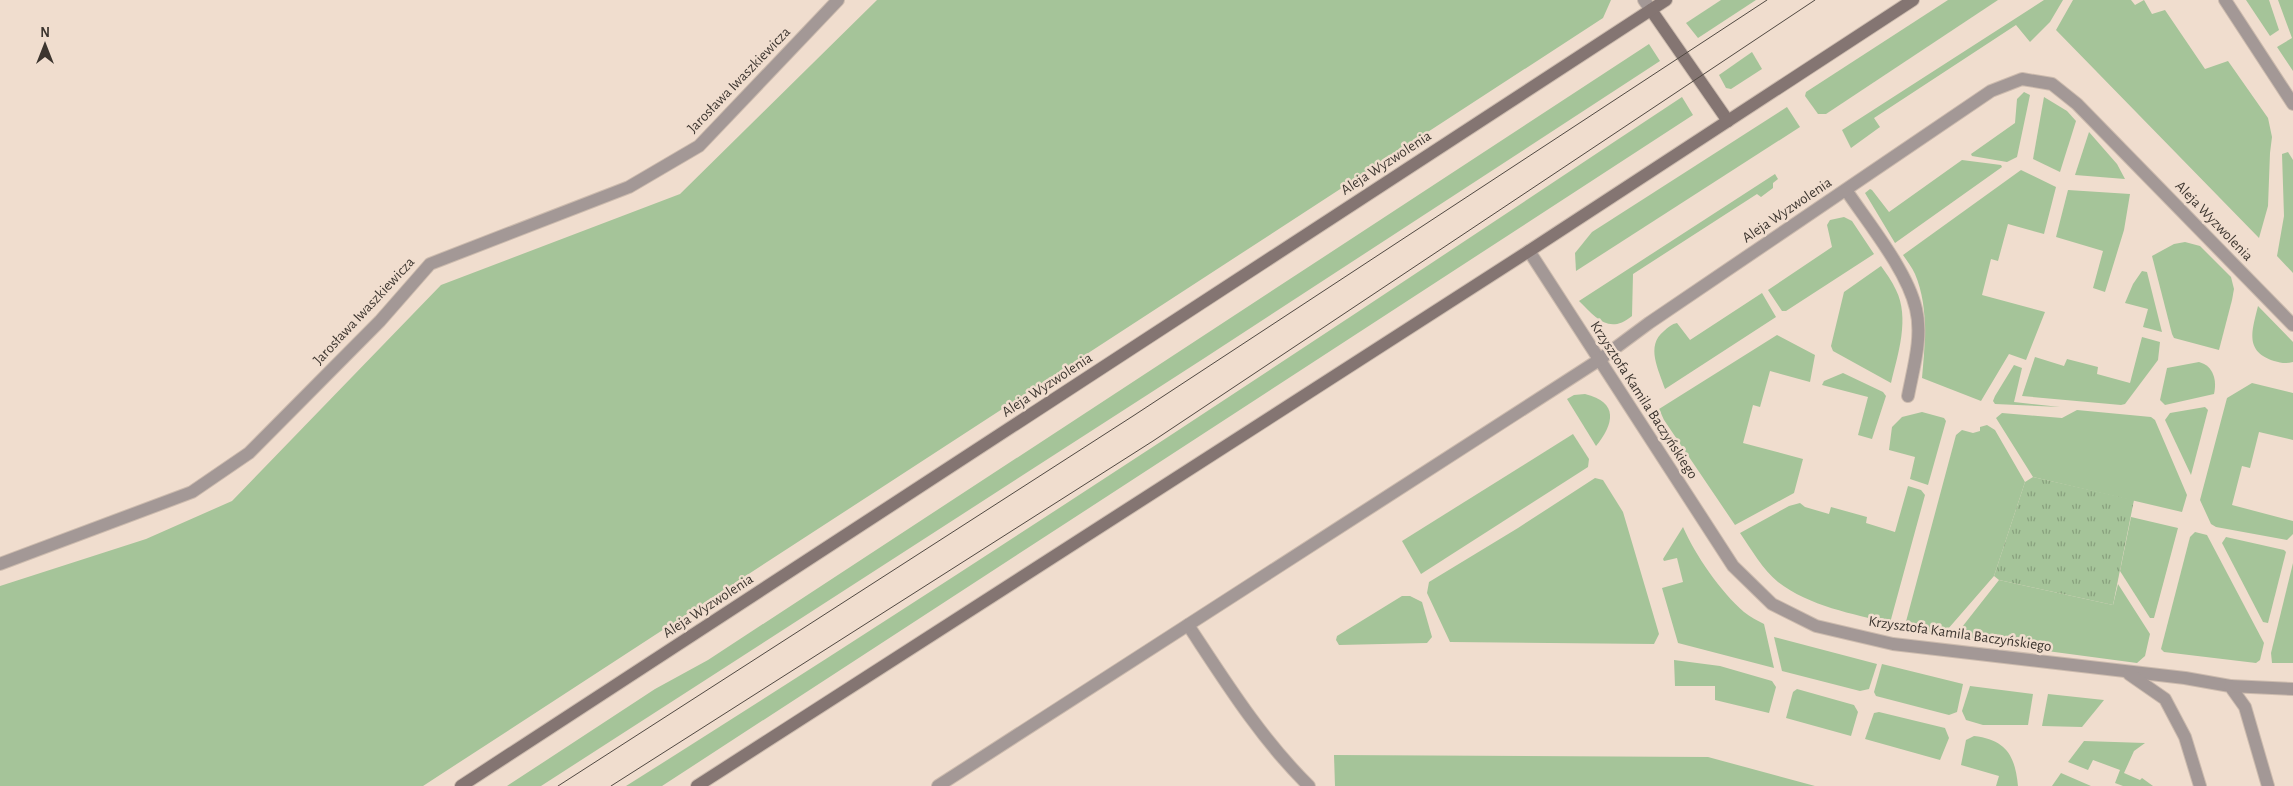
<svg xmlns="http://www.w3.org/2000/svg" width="2293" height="786" font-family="'Alegreya Sans',sans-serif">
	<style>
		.green { fill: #a5c499 }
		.park { fill: url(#park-tufts) }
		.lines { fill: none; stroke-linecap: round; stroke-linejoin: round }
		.street-casing { stroke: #ccbbae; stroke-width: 14 }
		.secondary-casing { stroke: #ccbbae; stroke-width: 14 }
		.street { stroke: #a39896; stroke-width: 12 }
		.secondary { stroke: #847572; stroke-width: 12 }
		.tram { stroke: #514942; stroke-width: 1 }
		.labels { text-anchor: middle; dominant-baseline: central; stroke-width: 5; stroke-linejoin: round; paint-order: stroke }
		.street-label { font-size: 15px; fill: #3c352f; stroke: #f0ddce }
	</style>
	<defs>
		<pattern id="park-tufts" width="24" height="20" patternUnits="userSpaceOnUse" patternTransform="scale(1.25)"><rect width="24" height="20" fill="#a5c499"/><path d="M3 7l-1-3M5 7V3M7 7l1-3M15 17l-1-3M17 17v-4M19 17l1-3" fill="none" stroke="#88a07d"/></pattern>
	</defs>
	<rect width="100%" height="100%" fill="#f0ddce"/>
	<g class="green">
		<polygon points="877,0 1611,0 1603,18 423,786 0,786 0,586 146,539 232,501 441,285 680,194"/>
		<polygon points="1721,0 1756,0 1698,38 1686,23"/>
		<polygon points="1948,0 1998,0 1826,114 1818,114 1805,96 1806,92"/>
		<polygon points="2044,0 2063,0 2050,22 2030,42 2016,25 1874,118 1880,127 1851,148 1842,130"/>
		<polygon points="2073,0 2131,0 2135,5 2144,0 2152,14 2165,10 2205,69 2228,61 2268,118 2272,137 2270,153 2268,206 2259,238 2056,30"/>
		<polygon points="2246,0 2269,0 2279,30 2270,36"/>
		<polygon points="2278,0 2293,0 2293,71 2277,47 2292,38"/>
		<polygon points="1649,44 1660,61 1203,359 541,786 507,786 655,689 708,660"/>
		<polygon points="1752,52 1762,69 1731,89 1726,88 1719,75"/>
		<polygon points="2024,92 2030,95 2017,157 2007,162 1972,156 1971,154 2015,123 2017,99"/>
		<path d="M1682,97l11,18 -1031,671h-36c356,-224 706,-457 1056,-689z"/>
		<polygon points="2044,97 2067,111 2076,121 2060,172 2033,159"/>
		<polygon points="1787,107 1800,127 1576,271 1575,253 1592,232"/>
		<polygon points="2089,132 2117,164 2125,179 2075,175"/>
		<polygon points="2288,152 2293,160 2293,273 2277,256 2284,216 2282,154"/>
		<polygon points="1962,160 2001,165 2002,167 1895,243 1865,193 1870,189 1872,190 1889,212"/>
		<path d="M2021,170l35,17 -12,47 -36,-10 -10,37 -7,-2 -9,36 63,17 -19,48 -17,-6 -28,47 -59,-23c3,-34 7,-71 -7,-104 -3,-7 -8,-13 -12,-19z"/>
		<path d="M1775,174l3,5 -5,4v5l-12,9 -4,-3 -124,80 -1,42c-23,19 -36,2 -53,-15z"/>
		<polygon points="2068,190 2130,194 2124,230 2105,292 2093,288 2103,251 2056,237"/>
		<polygon points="1844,217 1852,221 1874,254 1786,311 1782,311 1768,290 1832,247 1827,225 1830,220"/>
		<polygon points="2185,242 2200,246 2231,277 2234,289 2232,300 2219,350 2174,338 2172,334 2152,256 2174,244"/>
		<path d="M1881,266c5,7 11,15 15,24 14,28 2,64 -5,93l-58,-32 -2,-5 13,-54z"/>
		<polygon points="2142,271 2147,272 2162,332 2143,327 2148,309 2125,303 2133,284"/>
		<path d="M1762,293l14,24 -111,72c-6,-19 -20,-43 -1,-58 4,-4 8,-7 13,-8l13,17z"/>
		<path d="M2258,306l35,36v20c-7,2 -12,1 -19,-1 -30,-10 -22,-30 -16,-55z"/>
		<polygon points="1777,335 1815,355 1810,382 1770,371 1760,407 1753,405 1743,443 1803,459 1794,493 1735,525 1664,420 1659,409"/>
		<polygon points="2142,337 2160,342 2158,360 2125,404 2121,405 2022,396 2035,357 2064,366 2067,359 2098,367 2097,374 2130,383"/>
		<path d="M2199,362c15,4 18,19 15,32l-49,11 -5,-5 7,-32z"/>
		<polygon points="2014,365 2022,368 2014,402 2060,407 1995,404 1993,401 1995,396"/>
		<polygon points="1843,373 1883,392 1886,396 1872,439 1858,435 1868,397 1822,385 1824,381"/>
		<polygon points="2252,383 2293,393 2293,440 2259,432 2250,468 2242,466 2232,505 2293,521 2293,534 2287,540 2216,527 2211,524 2200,500 2227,398"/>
		<path d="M1585,394c34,8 29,30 11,52l-29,-47 7,-4z"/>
		<polygon points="2205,407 2208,410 2191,475 2165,420 2170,413"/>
		<polygon points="2077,410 2151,417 2155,420 2187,495 2182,512 2033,477 1996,418 2002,413 2062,418"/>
		<polygon points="1922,412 1944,418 1946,421 1928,485 1910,479 1915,457 1889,450 1892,427 1902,417"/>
		<polygon points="1987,425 1995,430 2025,482 1994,576 1941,637 1904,629 1956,435 1962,430 1973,433 1980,431 1980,427"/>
		<polygon points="1573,434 1589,459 1588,467 1421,574 1402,541"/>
		<polygon points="1595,478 1603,480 1623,512 1659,634 1654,644 1450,642 1427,593 1429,582 1518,528"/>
		<path d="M1908,486l13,4 4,5 -35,128c-37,-9 -81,-17 -112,-41 -15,-12 -27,-33 -38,-49l49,-27 11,-3 5,4 24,7 2,-7 36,10 -1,6 29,9z"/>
		<polygon points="2131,517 2178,528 2154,618 2150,618 2120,571"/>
		<path d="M1683,527c12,28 38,65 61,85 6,5 14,9 20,12l10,44 -96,-25 -16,-55 21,-6 -6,-24 -13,3 -1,-2z"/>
		<polygon points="2195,532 2207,535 2264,643 2260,660 2256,663 2164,652 2161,649 2190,537"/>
		<polygon points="2226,537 2284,550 2286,552 2268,623 2263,622 2222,543"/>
		<polygon points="2293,563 2293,663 2272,663 2271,653"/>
		<polygon points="1999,580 2113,605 2118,584 2150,634 2145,656 2137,663 1957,639 1955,636"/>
		<polygon points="1402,596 1410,596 1422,602 1432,637 1427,643 1339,645 1336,640 1337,636"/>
		<polygon points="1774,637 1877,664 1869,689 1860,691 1782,671"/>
		<polygon points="1674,660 1720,666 1772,681 1776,687 1769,713 1715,700 1715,686 1675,686"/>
		<polygon points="1882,664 1963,684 1957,712 1949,715 1876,696 1874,692"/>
		<polygon points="1970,686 2033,694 2028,725 1983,725 1966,720 1962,711"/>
		<polygon points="1797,689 1854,705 1858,712 1851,736 1786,718 1793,692"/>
		<polygon points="2048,694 2104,700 2082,727 2042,726"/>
		<polygon points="1879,712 1945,728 1949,738 1940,760 1865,739 1874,713"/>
		<path d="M1974,736c32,4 41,19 44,50h-22l3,-10 -38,-11 5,-25z"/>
		<polygon points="2084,741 2145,743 2134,751 2124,773 2140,780 2142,778 2153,786 2123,786 2115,783 2120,770 2093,760 2088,770 2068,762"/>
		<polygon points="1334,755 1708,757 1815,786 1335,786"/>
		<polygon points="2061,773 2091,786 2052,786"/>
	</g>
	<polygon class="park" points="2033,477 2134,500 2113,605 1999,580 1994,576 2025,482"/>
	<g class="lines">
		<defs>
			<g id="street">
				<polyline points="1644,0 1651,10"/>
				<polyline points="2225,0 2293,104"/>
				<path d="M1846,190c22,33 61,80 70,119 7,28 -3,60 -8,87"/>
				<polyline points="1529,251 1733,566 1772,604 1816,626 1893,644 2185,678 2230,686 2245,707 2268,786"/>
				<polyline points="0,564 192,492 249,453 380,321 430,264 629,187 699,146 838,0"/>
				<path d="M1188,625c37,56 73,114 121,161"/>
				<polyline points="2129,674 2165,699 2185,737 2200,786"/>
				<polyline points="2230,686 2293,689"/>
				<polyline points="938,786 1599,360 1649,323 1991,91 2022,79 2052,84 2077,104 2293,325"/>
			</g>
			<g id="secondary">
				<polyline points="1651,10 1728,121"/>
				<polyline points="461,786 1666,0"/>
				<polyline points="697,786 1529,251 1913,0"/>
			</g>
		</defs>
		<use href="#street" class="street-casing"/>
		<use href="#secondary" class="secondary-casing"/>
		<use href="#street" class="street"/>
		<use href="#secondary" class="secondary"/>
		<g class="tram">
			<polyline points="558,786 1133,416 1767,0"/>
			<polyline points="611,786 1153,441 1815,0"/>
		</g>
	</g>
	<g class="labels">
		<g class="street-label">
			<text transform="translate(739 80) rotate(-46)">Jarosława Iwaszkiewicza</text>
			<text transform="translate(1386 163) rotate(-33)">Aleja Wyzwolenia</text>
			<text transform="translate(1787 210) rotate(-34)">Aleja Wyzwolenia</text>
			<text transform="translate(2214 221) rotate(46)">Aleja Wyzwolenia</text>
			<text transform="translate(364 311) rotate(-47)">Jarosława Iwaszkiewicza</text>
			<text transform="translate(1047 385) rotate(-33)">Aleja Wyzwolenia</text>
			<text transform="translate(1644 400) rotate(57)">Krzysztofa Kamila Baczyńskiego</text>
			<text transform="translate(708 606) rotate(-33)">Aleja Wyzwolenia</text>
			<text transform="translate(1960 634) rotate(8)">Krzysztofa Kamila Baczyńskiego</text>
		</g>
	</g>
	<g transform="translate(45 45)" stroke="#f0ddce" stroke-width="4" paint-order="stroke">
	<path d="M0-4L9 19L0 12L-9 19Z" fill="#3c352f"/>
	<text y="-8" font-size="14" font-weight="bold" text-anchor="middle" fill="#3c352f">N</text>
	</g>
</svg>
